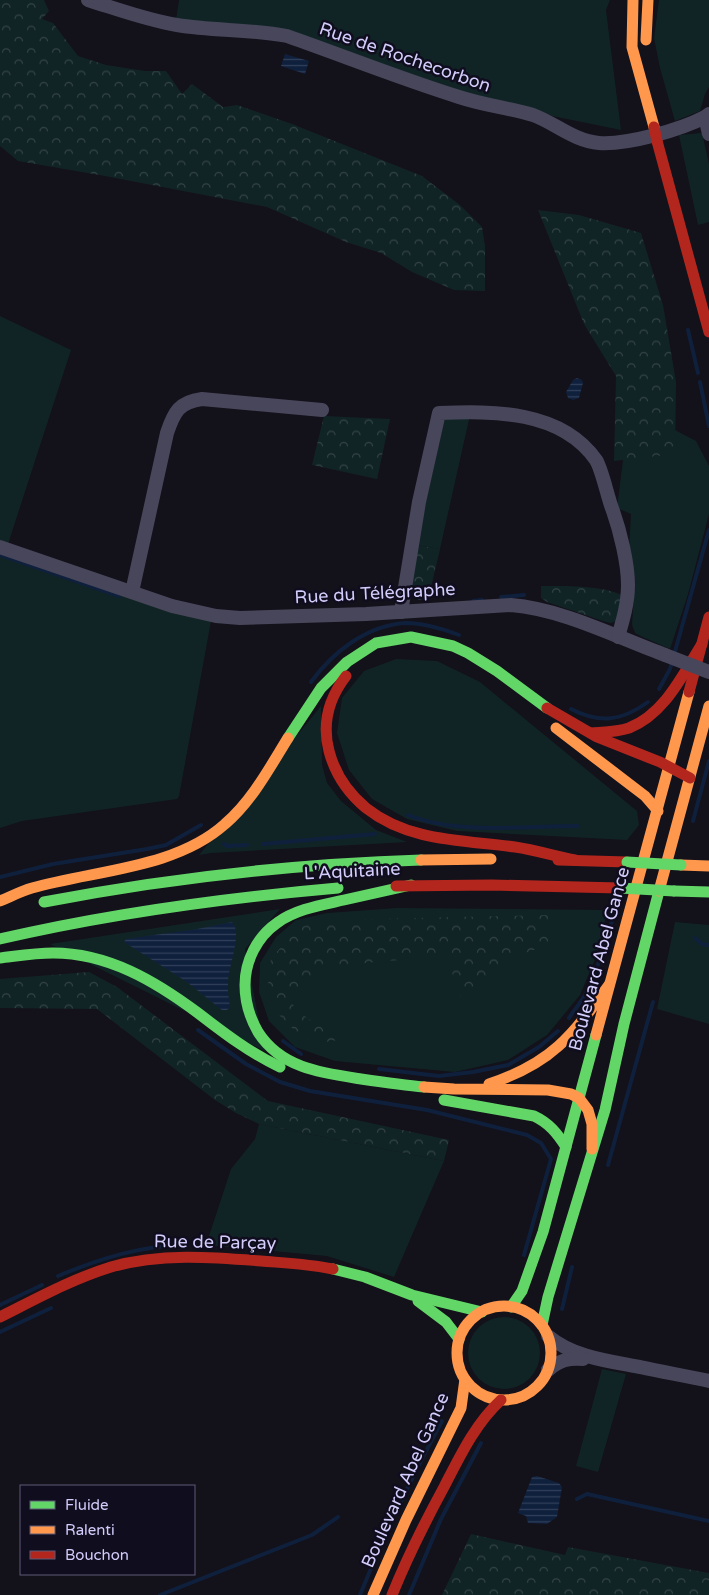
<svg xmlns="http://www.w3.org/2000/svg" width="709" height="1595" font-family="'Varela Round',sans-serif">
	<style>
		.grass { fill: #112425 }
		.forest { fill: url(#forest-crowns) }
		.water { fill: url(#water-rules) }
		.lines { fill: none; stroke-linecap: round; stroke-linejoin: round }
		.stream { stroke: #0f203d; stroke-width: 4 }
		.street { stroke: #48465b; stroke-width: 14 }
		.fast { stroke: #63d668; stroke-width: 11 }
		.slow { stroke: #ff974d; stroke-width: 11 }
		.jam { stroke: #b3261e; stroke-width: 11 }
		.street-bridge { stroke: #48465b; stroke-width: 14 }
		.fast-bridge { stroke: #63d668; stroke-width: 11 }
		.jam-bridge { stroke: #b3261e; stroke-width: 11 }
		.labels { text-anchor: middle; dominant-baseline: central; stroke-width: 5; stroke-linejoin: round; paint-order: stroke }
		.street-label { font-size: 18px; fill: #d3cdfc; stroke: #100d1e }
	</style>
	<defs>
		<pattern id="forest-crowns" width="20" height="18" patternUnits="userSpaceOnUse" patternTransform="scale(1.25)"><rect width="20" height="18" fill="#112425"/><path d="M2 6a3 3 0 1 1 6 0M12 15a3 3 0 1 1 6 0" fill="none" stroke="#334346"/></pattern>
		<pattern id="water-rules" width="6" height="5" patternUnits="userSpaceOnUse" patternTransform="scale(1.25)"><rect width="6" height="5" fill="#0f203d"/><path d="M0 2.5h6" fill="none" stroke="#313f5a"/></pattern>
	</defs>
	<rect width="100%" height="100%" fill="#13111a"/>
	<g class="grass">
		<polygon points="179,0 610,0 606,10 621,130 479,101 267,27 176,20"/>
		<polygon points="659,0 709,0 709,87 705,94 700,111 675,121 660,68 654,38"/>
		<polygon points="702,133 709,164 709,222 698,225 679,135"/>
		<polygon points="0,316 71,350 8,544 0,541"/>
		<polygon points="470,415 440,549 416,545 445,418"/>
		<polygon points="675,430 696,441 709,466 709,514 688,594 670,649 645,638 635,633 632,625 635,578 629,550 631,514 617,508 623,460"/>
		<polygon points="0,551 211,621 179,796 177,799 22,821 0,828"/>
		<polygon points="396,659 437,661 480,682 637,811 639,825 627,840 457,831 407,819 372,799 349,770 337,733 342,698 364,671"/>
		<polygon points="321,706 322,765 327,783 341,801 376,830 407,842 211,853 199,855"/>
		<polygon points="397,908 607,910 599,950 580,995 547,1035 508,1060 455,1072 335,1061 295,1047 269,1021 259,992 260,963 276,937 296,920 327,913"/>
		<polygon points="280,909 245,949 265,1051 50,944"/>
		<polygon points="675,922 709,925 709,1024 657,1009"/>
		<polygon points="259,1124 444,1161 394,1277 327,1256 206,1245 231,1169 255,1139"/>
		<circle cx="504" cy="1353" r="36"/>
		<polygon points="602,1369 626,1374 598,1472 576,1466"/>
	</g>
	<g class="forest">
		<polygon points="0,0 44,0 49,11 42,19 53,23 78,56 106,65 145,71 166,71 182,94 192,84 223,107 237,105 292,124 422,176 460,205 482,227 485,246 485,291 454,290 412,272 381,253 346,242 267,207 105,176 18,161 0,146"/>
		<polygon points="538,210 579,215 641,233 663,305 676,382 675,454 614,461 616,376 584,324"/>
		<polygon points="324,416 390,419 377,479 312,465"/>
		<path d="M416,545l24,4 -12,51h-10c-12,-13 -4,-40 -2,-55z"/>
		<path d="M541,586c25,0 58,-1 81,9l-5,26 -6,2 -8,-2 -56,-19 -6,-4z"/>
		<polygon points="548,915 548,945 505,960 464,1006 446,956 331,966 290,997 295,1009 313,1022 334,1030 339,1040 319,1043 297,1033 278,1014 268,985 271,958 300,927 328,920"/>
		<polygon points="89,972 117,987 268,1101 449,1140 444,1161 259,1124 236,1113 215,1100 97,1009 0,1008 0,979"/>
		<polygon points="471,1534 565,1555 568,1547 709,1573 709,1595 442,1595"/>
	</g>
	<g class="water">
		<polygon points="285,54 309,61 305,74 281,66"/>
		<polygon points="577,378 582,380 583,383 579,398 573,400 568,398 566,392 573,380"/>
		<path d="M232,922c11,11 -4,45 -4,61 -1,8 1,16 2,24l-3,3h-5l-35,-28 -63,-40 2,-3 71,-10z"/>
		<polygon points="537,1476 559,1483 562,1487 557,1517 547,1524 528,1523 526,1516 518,1513 532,1477"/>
	</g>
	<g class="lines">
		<g class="stream">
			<polyline points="688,330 698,373"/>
			<polyline points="700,382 709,426"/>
			<polyline points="0,555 119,596"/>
			<polyline points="501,597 524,595"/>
			<polyline points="473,601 482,600"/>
			<polyline points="674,655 709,530"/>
			<path d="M311,682c22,-30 56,-57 95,-59 18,0 37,6 53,12"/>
			<polyline points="659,689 670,669 672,662"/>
			<path d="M571,709c29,15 51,12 77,-7"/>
			<path d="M408,815c50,20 116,11 170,11"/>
			<polyline points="693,821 709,761"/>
			<polyline points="224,844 227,846 247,845"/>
			<polyline points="263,844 375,834"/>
			<polyline points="0,877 53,864 147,849 166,845 201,825"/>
			<polyline points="695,938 702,944 709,945"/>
			<polyline points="569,1018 584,997 594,977 613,918"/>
			<polyline points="198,1030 246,1064 280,1082 310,1091 427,1110 527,1135 541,1143 551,1159 524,1255"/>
			<polyline points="283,1041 301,1054"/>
			<polyline points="379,1069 439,1076 473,1072 508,1065 539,1047 558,1031"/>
			<polyline points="608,1165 653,1002"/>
			<path d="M58,1276c41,-17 84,-31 129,-31"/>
			<polyline points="0,1305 42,1285"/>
			<polyline points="562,1309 572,1267"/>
			<polyline points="0,1332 51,1308"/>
			<polyline points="577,1499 587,1494 709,1521"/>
			<polyline points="160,1595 312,1535 338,1517"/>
			<path d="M360,1595c24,-60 51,-117 82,-174"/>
			<polyline points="409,1595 441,1519 481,1443"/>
		</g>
		<g class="street">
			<path d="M88,0c29,9 58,20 89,25 36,6 74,4 110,11 57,20 114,43 172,61 24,8 50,11 74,18 22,8 41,26 66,28 28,2 81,-13 106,-26"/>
			<polyline points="709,114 705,117 709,134"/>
			<path d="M0,547l172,59 44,10 24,2 126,-4 145,-9c51,4 105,32 154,50"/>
			<path d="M132,592l35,-159c7,-21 12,-31 35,-34l120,11"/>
			<path d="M401,612l18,-110 20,-89c54,-2 122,-3 157,47 6,9 12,39 17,51 7,20 15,52 15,74 0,18 -5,35 -10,52"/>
			<path d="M548,1336c25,21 60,25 92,31 23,5 46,9 69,14"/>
			<path d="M548,1370c12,-10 20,-12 35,-11"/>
		</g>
		<g class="fast">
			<polyline points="288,738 321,688 347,662 376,643 411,637 453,646 468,653 497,671 547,708"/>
			<path d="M411,885c-22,5 -44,10 -67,15 -22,5 -48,9 -67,23 -20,14 -32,38 -32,62 0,16 5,33 13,47 23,36 63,41 103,47 21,3 42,6 63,8"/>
			<polyline points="674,891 709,892"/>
			<path d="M44,902c125,-24 250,-38 377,-42"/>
			<path d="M0,939c112,-26 224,-41 338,-51"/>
			<path d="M0,958c17,-2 35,-5 53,-5 55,0 102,28 145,60 26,20 52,40 82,54"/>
			<path d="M444,1100l90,16c15,7 23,17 32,31"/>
			<polyline points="333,1269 365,1277 412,1295 482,1312"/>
			<polyline points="418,1301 446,1322 459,1339"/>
			<polyline points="511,1307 522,1291 543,1232 596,1035"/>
			<polyline points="542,1325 548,1297 605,1110 624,1024 659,891"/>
		</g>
		<g class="slow">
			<polyline points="633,0 632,47 654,127"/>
			<polyline points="646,40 648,0"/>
			<polyline points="556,728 645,796 658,811"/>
			<polyline points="421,860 491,859"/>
			<polyline points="681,865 709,866"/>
			<polyline points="659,891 709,706"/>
			<path d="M0,901c10,-4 21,-10 32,-13 62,-18 143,-19 193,-64 27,-23 45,-57 63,-86"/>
			<polyline points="596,1035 689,692"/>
			<path d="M489,1084c63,-21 82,-47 120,-99"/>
			<polyline points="424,1087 454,1089 548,1090 571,1094 579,1098 588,1110 592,1124 592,1149"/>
			<circle cx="504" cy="1353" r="47"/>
			<polyline points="373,1595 406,1520 461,1408 465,1379"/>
		</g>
		<g class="jam">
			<polyline points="657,141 709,332"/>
			<path d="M346,676c-17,22 -24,48 -17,75 6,23 19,42 37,57 43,34 97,32 149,39 20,3 40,9 60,13"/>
			<polyline points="689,692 709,617"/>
			<polyline points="547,708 597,737 660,762 690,778"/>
			<path d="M591,733c13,-1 26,-1 38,-5 36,-14 54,-54 73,-84"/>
			<polyline points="558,860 627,862"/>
			<polyline points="396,886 492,885 620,888"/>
			<path d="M0,1317c36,-18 72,-38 111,-50 49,-14 100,-10 150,-6 24,2 48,3 72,8"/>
			<path d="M392,1595c15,-37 33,-73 52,-108 16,-31 31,-63 57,-87"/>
		</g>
		<polyline class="street-bridge" points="665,655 709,672"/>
		<g class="fast-bridge">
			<polyline points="627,862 681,865"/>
			<polyline points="620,888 674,891"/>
		</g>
		<polyline class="jam-bridge" points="654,127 657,141"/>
	</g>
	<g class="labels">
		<g class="street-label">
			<text transform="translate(405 57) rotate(19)">Rue de Rochecorbon</text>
			<text transform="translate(375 593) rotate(-3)">Rue du Télégraphe</text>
			<text transform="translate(352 871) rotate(-3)">L'Aquitaine</text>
			<text transform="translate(599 959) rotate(-75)">Boulevard Abel Gance</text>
			<text transform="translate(215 1242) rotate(1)">Rue de Parçay</text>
			<text transform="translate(405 1480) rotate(-66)">Boulevard Abel Gance</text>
		</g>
	</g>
	<rect x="20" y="1485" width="175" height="90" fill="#100d1e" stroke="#5e5a77"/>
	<rect x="30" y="1501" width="25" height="8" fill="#63d668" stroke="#5e5a77"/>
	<text x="65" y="1510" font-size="15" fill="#d3cdfc">Fluide</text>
	<rect x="30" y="1526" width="25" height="8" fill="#ff974d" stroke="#5e5a77"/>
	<text x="65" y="1535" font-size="15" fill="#d3cdfc">Ralenti</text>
	<rect x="30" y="1551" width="25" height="8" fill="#b3261e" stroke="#5e5a77"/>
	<text x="65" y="1560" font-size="15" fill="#d3cdfc">Bouchon</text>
</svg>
